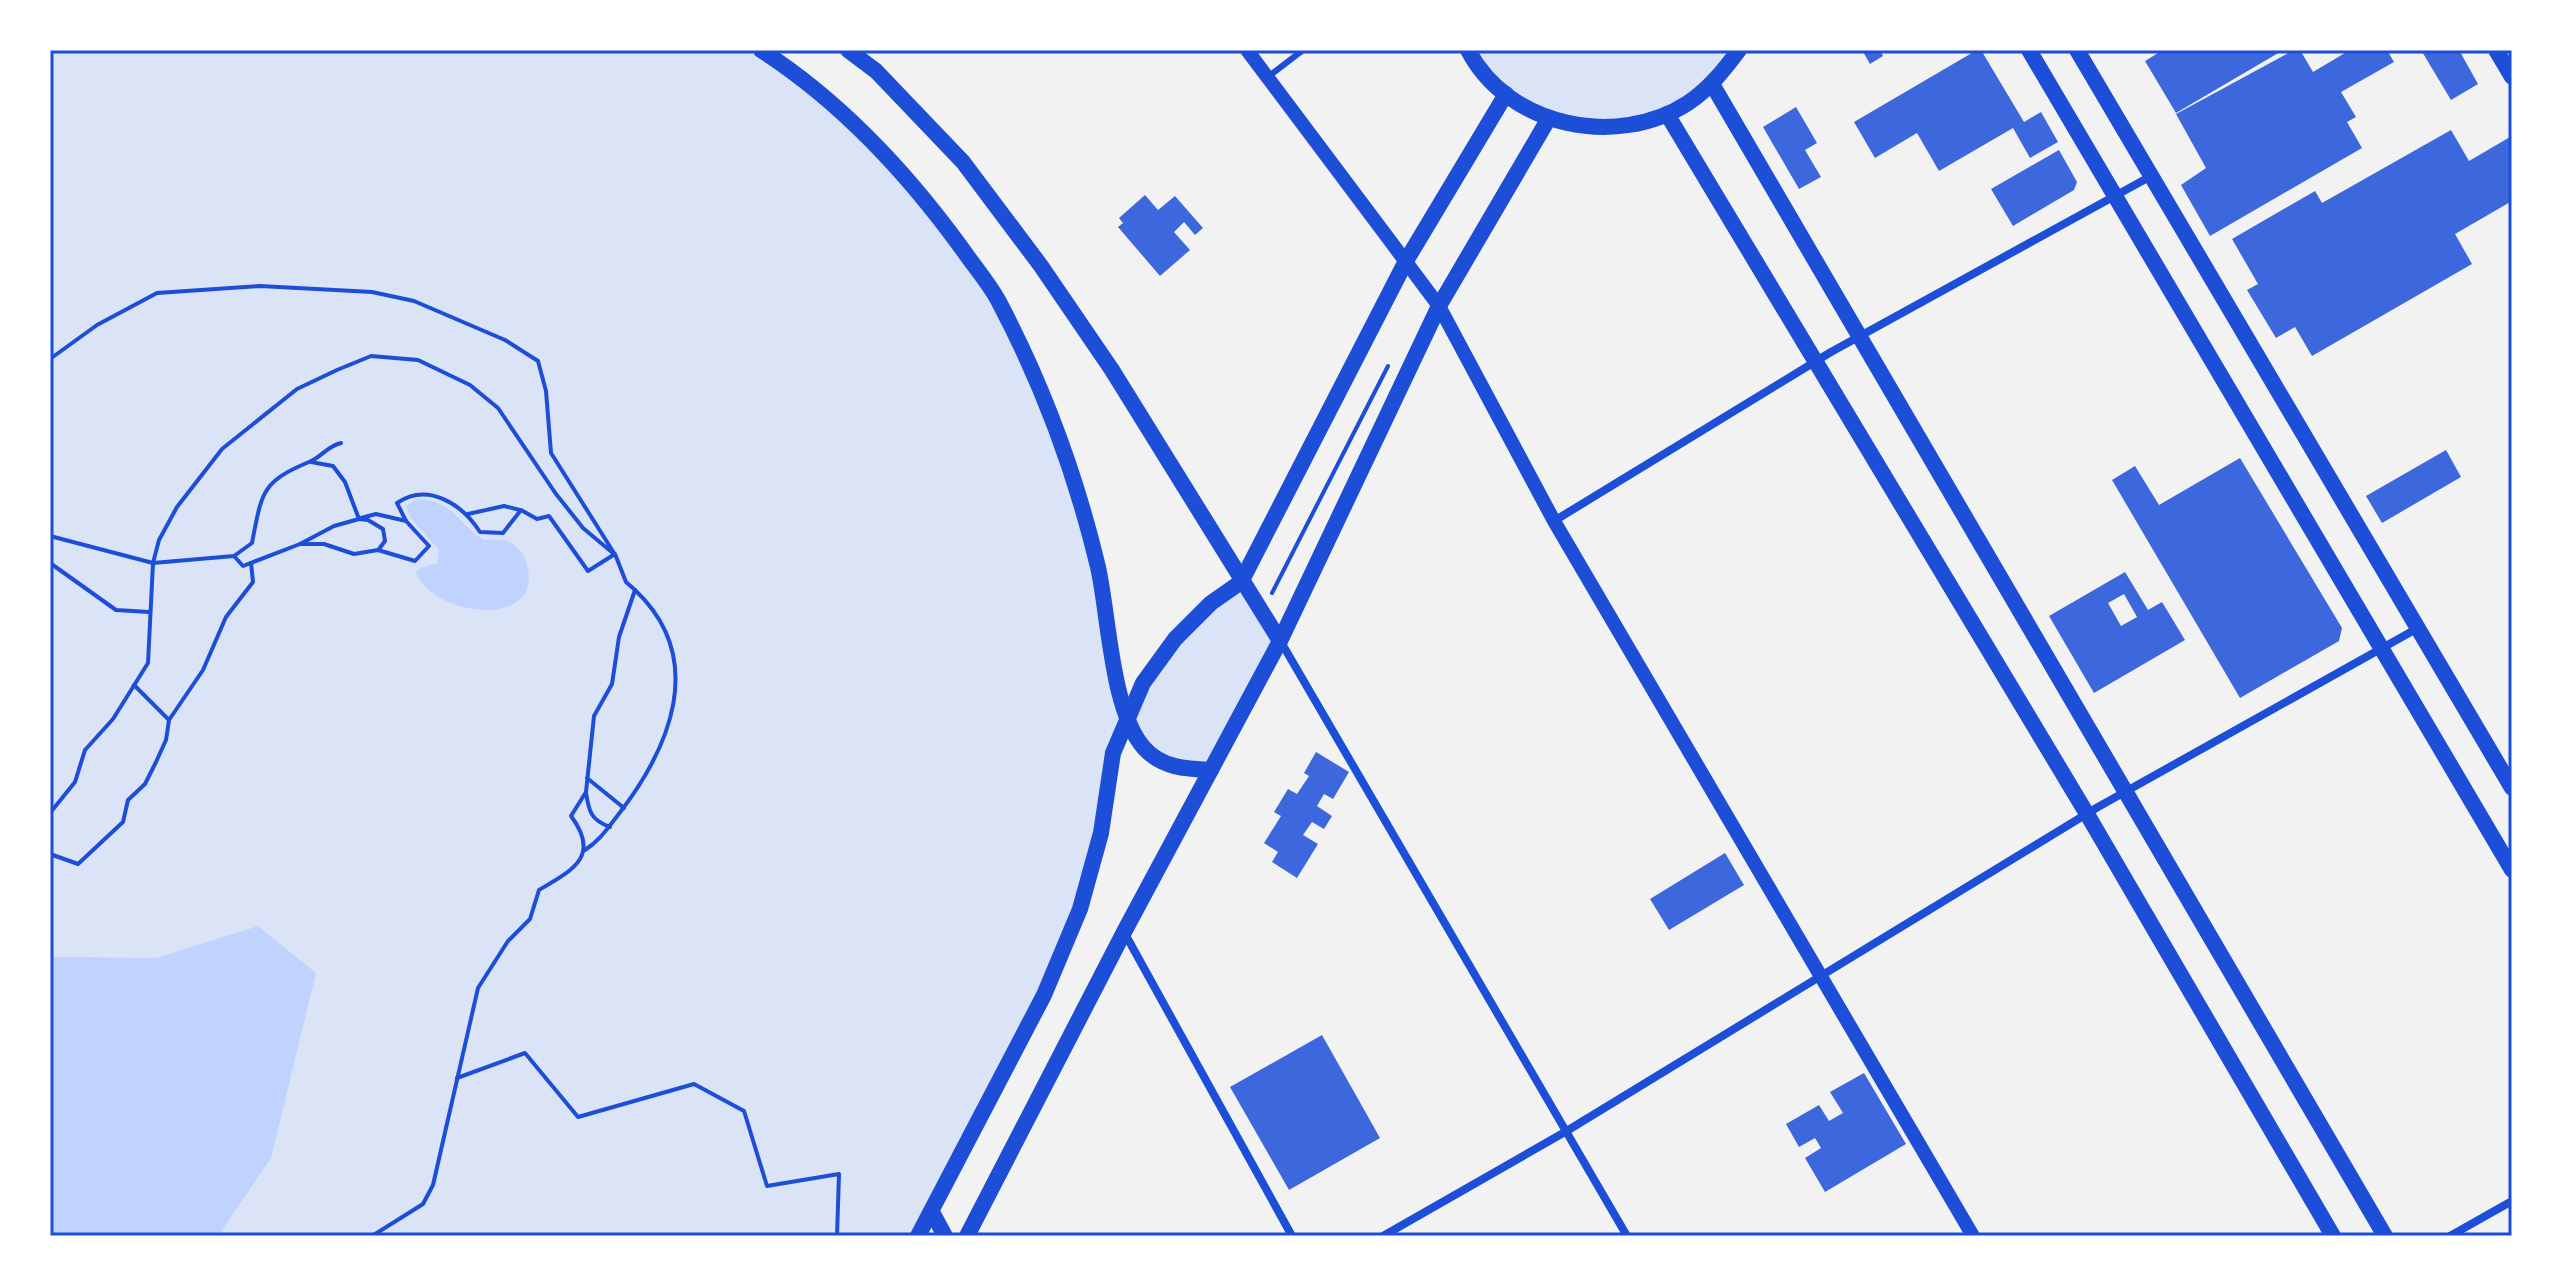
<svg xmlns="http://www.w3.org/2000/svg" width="2562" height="1286" font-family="Lato,sans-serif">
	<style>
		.green { fill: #dbe4f7 }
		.water { fill: #bfd3fe }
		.building { fill: #3d67dc; fill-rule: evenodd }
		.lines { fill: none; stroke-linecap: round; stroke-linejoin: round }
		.path { stroke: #1d4ed8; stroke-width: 4 }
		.service { stroke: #1d4ed8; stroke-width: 6 }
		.minor { stroke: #1d4ed8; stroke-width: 8 }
		.tertiary { stroke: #1d4ed8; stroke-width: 14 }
		.secondary { stroke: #1d4ed8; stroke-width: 16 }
		.neatline { fill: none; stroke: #1d4ed8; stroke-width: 3 }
	</style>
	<rect width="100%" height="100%" fill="#f2f2f2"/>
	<g class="green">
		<polygon points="50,50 761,50 867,136 996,297 1072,477 1127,717 1143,683 1241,582 1280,641 1211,770 1173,768 1128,719 1080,909 918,1236 50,1236"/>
		<polygon points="1468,50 1739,50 1712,84 1638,124 1534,113"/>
	</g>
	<g class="water">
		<path d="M416,499c41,2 40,25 68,41 6,0 13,-1 19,0 25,4 35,45 16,60 -26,22 -91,5 -103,-27l4,-5 17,-5 2,-13 -29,-33 -4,-11z"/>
		<polygon points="258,926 316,973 271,1158 218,1236 50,1236 50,957 156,958"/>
	</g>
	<g class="building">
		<polygon points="1862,50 1880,50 1883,56 1870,64"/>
		<polygon points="1977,50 1981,50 2024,122 2041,112 2058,142 2030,158 2013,128 1939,171 1917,133 1875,158 1854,122"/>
		<polygon points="2163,50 2279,50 2280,52 2176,113 2145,61"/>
		<polygon points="2294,50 2300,50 2313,72 2350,50 2387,50 2394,62 2341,92 2356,117 2347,122 2362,148 2210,236 2181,185 2206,168 2176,114"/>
		<polygon points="2421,50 2459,50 2478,84 2451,100"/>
		<polygon points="1796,107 1817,143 1805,150 1821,177 1799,189 1763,127"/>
		<polygon points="2451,130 2469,161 2510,137 2512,140 2512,201 2455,234 2472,264 2312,356 2295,327 2276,338 2247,290 2258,284 2232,239 2315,191 2322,203"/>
		<polygon points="2059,150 2077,182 2074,190 2013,226 1991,189"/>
		<polygon points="1145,195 1158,210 1175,196 1203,228 1195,235 1184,222 1174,232 1190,250 1160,276 1118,227 1123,223 1119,218"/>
		<polygon points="2446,450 2461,477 2382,523 2366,496"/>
		<polygon points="2240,458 2342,628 2339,641 2240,698 2112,480 2135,466 2159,505"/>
		<path d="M2125,572l23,38 14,-8 23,38 -91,53 -45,-77zM2124,594l13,23 -16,9 -13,-23z"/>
		<polygon points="1316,752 1349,772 1333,799 1324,794 1317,806 1332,816 1324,829 1312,822 1303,835 1318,844 1297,878 1272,862 1278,852 1264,843 1281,816 1274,812 1288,789 1297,794 1309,776 1304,773"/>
		<polygon points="1725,853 1744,885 1669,930 1650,899"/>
		<polygon points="1322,1035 1380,1138 1289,1190 1230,1087"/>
		<polygon points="1864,1073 1906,1144 1825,1192 1805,1158 1821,1148 1815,1138 1799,1147 1786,1124 1819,1105 1829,1121 1843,1113 1830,1092"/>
	</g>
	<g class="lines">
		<g class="path">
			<polyline points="50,359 97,325 157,293 260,286 372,292 414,301 505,340 538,361 546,391 551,453 614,553"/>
			<polyline points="468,514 504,506 520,510"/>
			<polyline points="361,518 376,514 406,521"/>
			<polyline points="359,519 368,520 383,529 385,541 379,549"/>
			<path d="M50,536l103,27 81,-7 9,10 57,-22h24l30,10 24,-4 37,11 14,-15 -23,-25 -9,-18c31,-21 65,1 83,29l23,1 18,-23 16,9 12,-3 39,55 27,-17 11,28 9,8 -16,47 -7,47 -18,32 -8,76 -15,24c30,40 2,54 -32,74l-9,29 -22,22 -30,47 -45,197 -10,19 -51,32"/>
			<polyline points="300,544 334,526 359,519 345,482 333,466 311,462"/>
			<path d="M234,556l18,-13c10,-51 9,-61 57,-81 13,-5 18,-16 32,-19"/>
			<polyline points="50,563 116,610 149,612"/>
			<polyline points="1272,593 1388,366"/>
			<polyline points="169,720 203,670 226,617 253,582 251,563"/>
			<polyline points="587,778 624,808"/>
			<path d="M586,793c3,19 5,27 24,34"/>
			<polyline points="50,813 75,782 85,750 113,719 148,663 153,563 159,540 177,507 222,449 297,389 337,370 371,356 418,360 470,385 498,408 556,494 583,528 614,554"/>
			<path d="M585,850c15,-10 22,-21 33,-35 52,-67 90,-156 17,-225"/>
			<polyline points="50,854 78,864 123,822 128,800 145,784 156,762 166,740 169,720 134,685"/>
			<polyline points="457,1078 525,1053 578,1117 694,1084 744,1111 767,1186 839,1174 837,1236"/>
		</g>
		<polyline class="service" points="1269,76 1303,50"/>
		<g class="minor">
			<polyline points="1554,521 1831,352 2153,175"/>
			<polyline points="1281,642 1627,1236"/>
			<polyline points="1124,932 1292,1236"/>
			<polyline points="1383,1236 1565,1132 2098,807 2418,628"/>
			<polyline points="2450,1236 2512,1201"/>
		</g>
		<polyline class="tertiary" points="1247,50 1439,306 1554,521 1973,1236"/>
		<g class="secondary">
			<path d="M761,50c79,51 147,124 202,200 11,16 25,32 35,50 44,83 78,175 100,267 11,49 13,143 46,181 18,20 42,21 67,22"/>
			<polyline points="848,50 876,71 963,162 1041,266 1112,370 1280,641"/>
			<path d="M1468,50c40,77 149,99 220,53 21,-14 36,-33 51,-53"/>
			<polyline points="2029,50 2512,870"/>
			<polyline points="2077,50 2512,788"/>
			<polyline points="2496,50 2512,77"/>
			<polyline points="1712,84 2385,1236"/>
			<polyline points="1667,114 2087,814 2333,1236"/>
			<polyline points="932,1212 945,1236"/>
			<polyline points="918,1236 1044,995 1080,909 1101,833 1113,753 1143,683 1175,639 1211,603 1241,582 1406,261 1506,94"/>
			<polyline points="967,1236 1124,932 1280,641 1439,306 1549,118"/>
		</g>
	</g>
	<rect width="2562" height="1286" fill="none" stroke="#ffffff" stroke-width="104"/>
	<rect x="52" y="52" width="2458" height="1182" class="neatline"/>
</svg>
